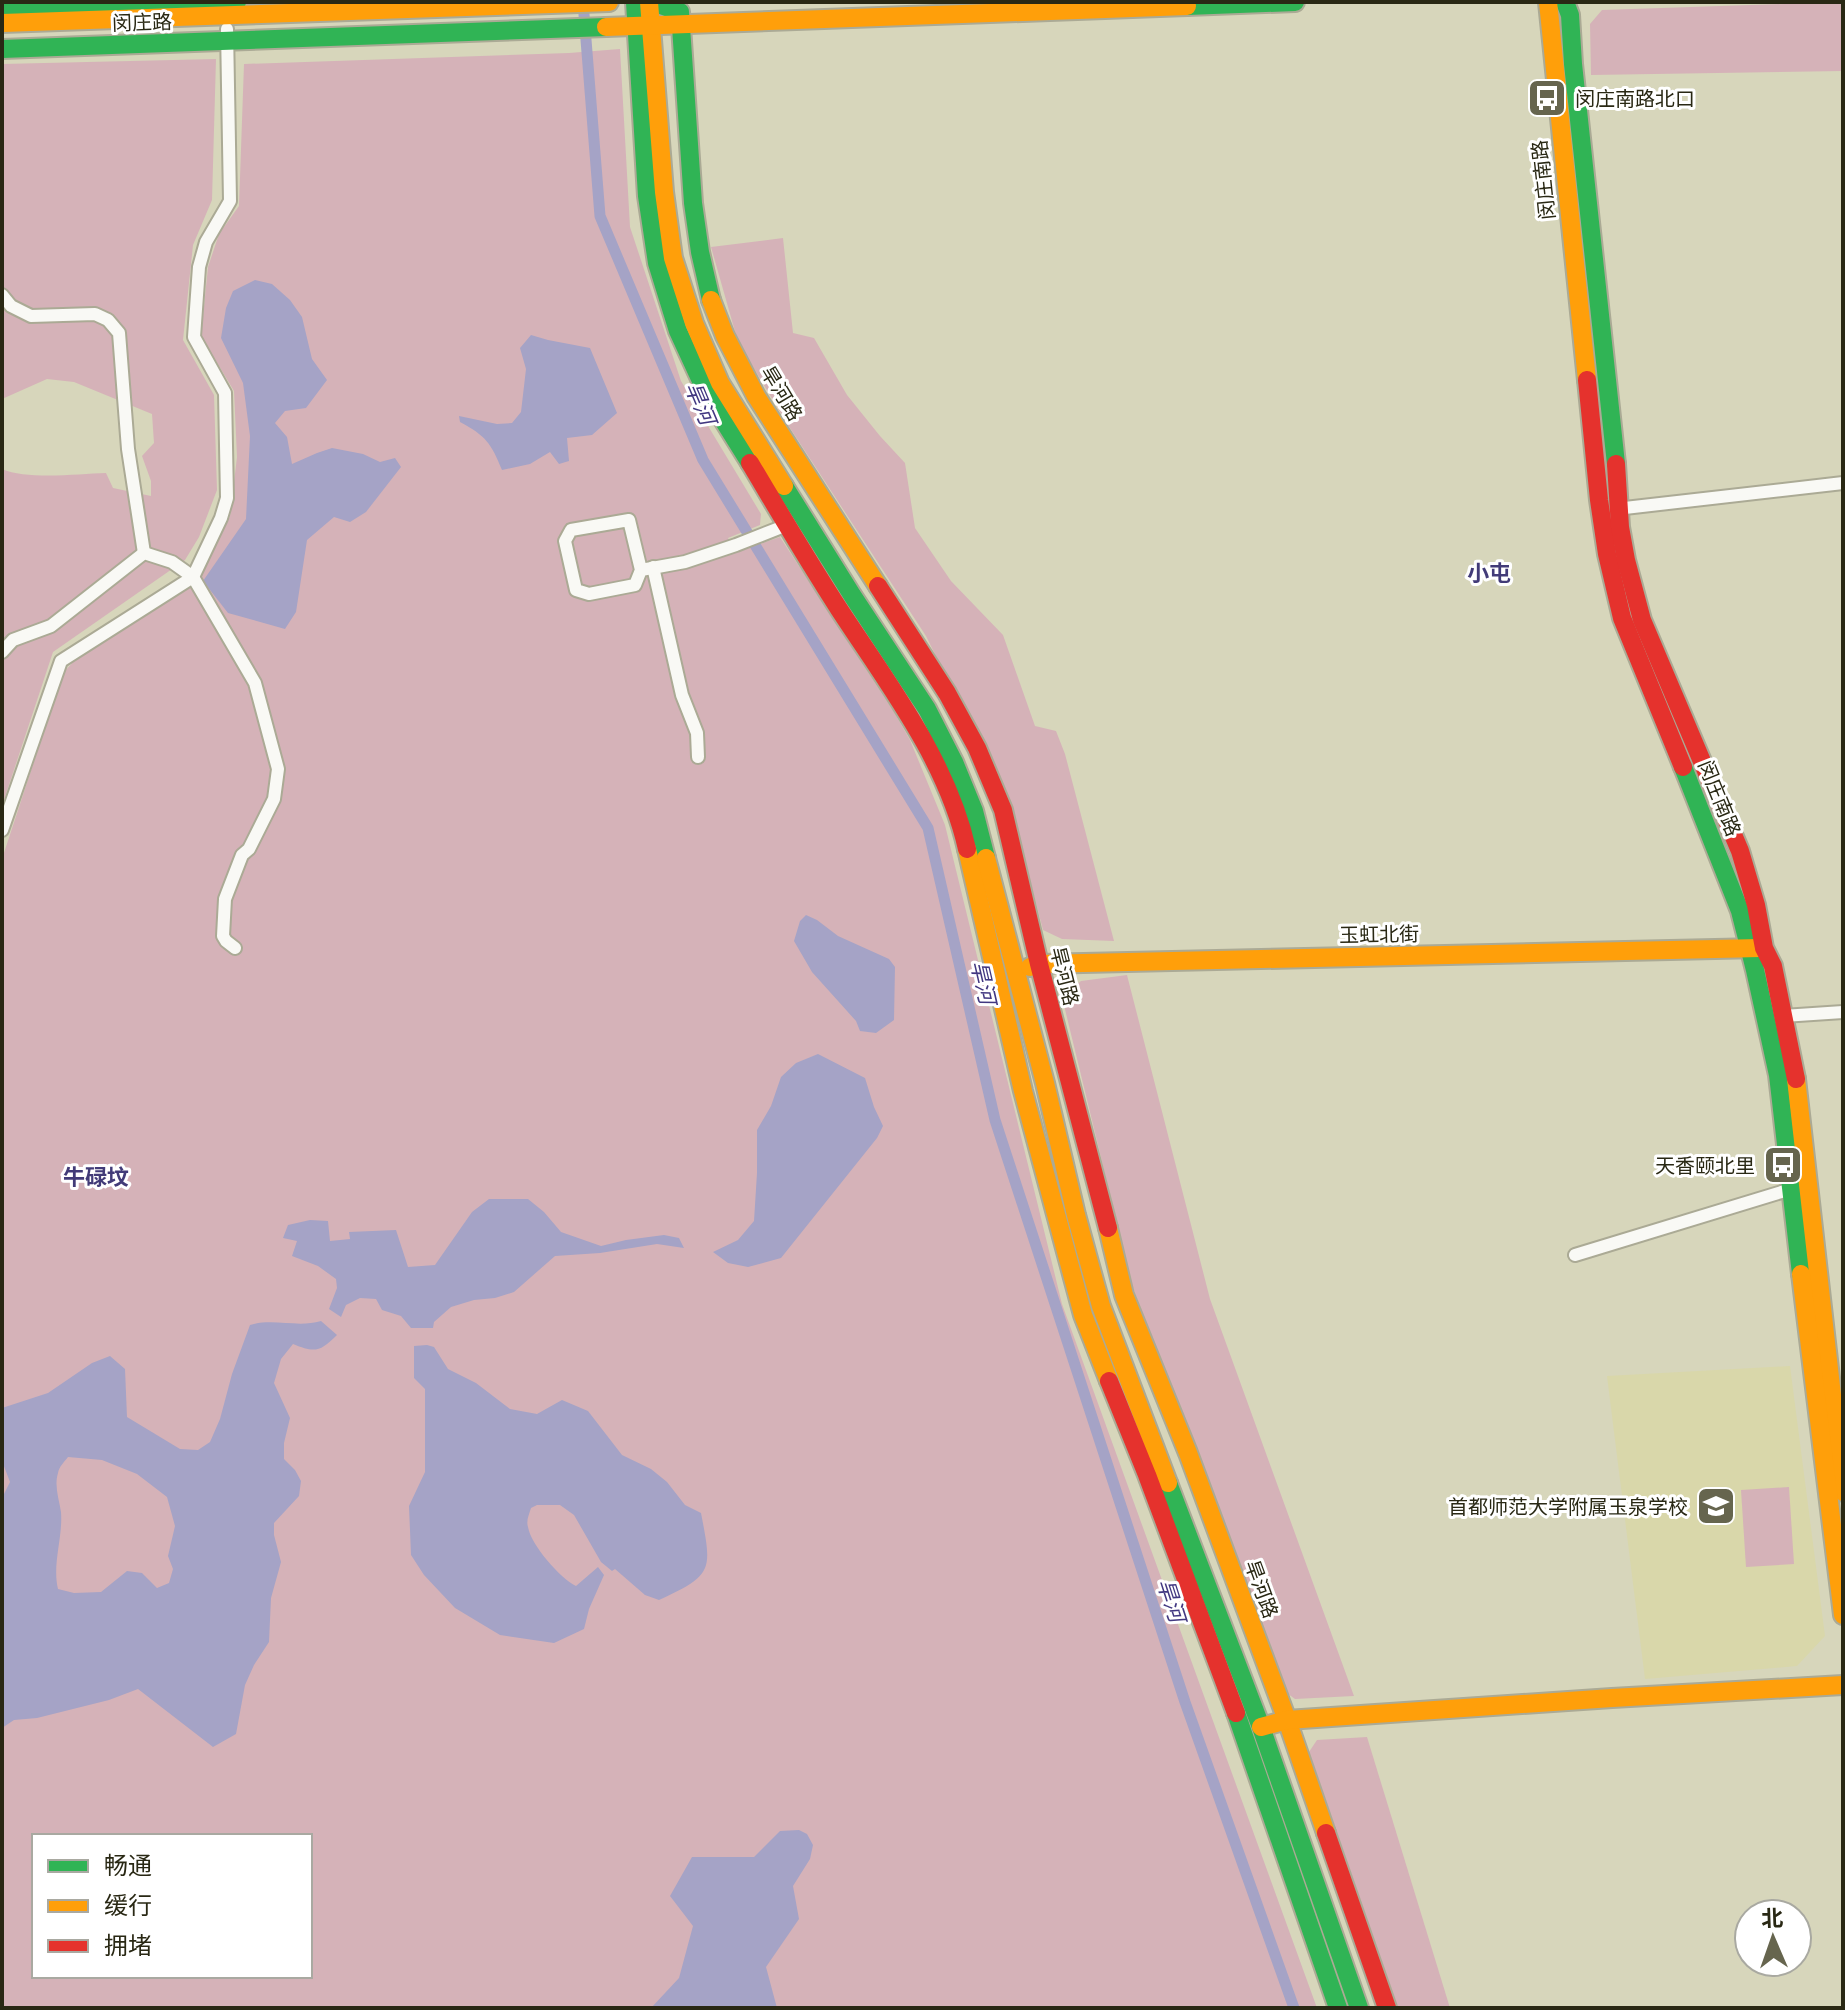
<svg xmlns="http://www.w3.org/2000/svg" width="1845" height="2010" font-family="Ubuntu,'Noto Sans SC',sans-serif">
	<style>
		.built { fill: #d9d7aa }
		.green { fill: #d5b2b8; fill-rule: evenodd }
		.water { fill: #a5a3c6; fill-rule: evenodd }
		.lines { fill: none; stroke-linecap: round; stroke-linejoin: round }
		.canal { stroke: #a5a3c6; stroke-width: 11 }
		.street-casing { stroke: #abaa95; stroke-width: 16 }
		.fast-casing { stroke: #abaa95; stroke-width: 22 }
		.slow-casing { stroke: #abaa95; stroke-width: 22 }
		.jam-casing { stroke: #abaa95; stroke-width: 22 }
		.street { stroke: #f9f9f5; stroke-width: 12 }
		.fast { stroke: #30b455; stroke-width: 18 }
		.slow { stroke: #ff9f0a; stroke-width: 18 }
		.jam { stroke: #e5322d; stroke-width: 18 }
		.labels { text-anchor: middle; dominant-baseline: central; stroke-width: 6; stroke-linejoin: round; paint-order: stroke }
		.street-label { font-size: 20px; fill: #292814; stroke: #fff }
		.poi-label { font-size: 20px; fill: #292814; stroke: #fff; text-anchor: end }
		.water-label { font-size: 22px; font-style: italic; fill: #423881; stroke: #fff }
		.neighbourhood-label { font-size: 22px; font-weight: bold; fill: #423b78; stroke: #fff }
	</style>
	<rect width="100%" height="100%" fill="#d7d6bb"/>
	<polygon class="built" points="1790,1366 1825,1636 1797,1666 1645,1679 1607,1376"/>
	<g class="green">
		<polygon points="1843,2 1843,71 1591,75 1590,24 1602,10"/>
		<path d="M620,49l10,178 51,154 80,133 -1,11 -32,13 8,14 44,-15 114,175 16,28 35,85 117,479 255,704h-1315v-1149l61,-186 12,-13 125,-81 30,-63 7,-59 -3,-66 -33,-55 7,-69 11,-33 20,-28 5,-142 325,-11zM34,1836h276v140h-276z"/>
		<path d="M216,59l-4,141 -19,45 -10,95 31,55 3,95 -18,47 -14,23 -132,92 -51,154v-337c25,11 75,5 104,4l7,15 38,8v-15l-9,-25 12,-13 -2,-29 -78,-32 -27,-3 -45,20v-335z"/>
		<polygon points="783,238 793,333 814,338 847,395 880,436 905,463 915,528 951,581 1003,635 1035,726 1056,731 1065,754 1114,941 1062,939 1043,930 1012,811 926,636 786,422 738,342 711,247"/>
		<polygon points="1127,975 1210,1299 1354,1696 1295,1699 1284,1691 1132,1285 1062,997 1081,981"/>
		<polygon points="1789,1487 1794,1564 1746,1567 1741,1490"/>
		<polygon points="1367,1737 1450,2008 1398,2008 1309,1752 1317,1740"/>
	</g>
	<g class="water">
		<polygon points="255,280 272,284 290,300 302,317 312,359 327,380 306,408 285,411 275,423 287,437 292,464 317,453 332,448 363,454 380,462 395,458 401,467 366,512 350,522 334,517 307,540 296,612 285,629 228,613 203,581 246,519 250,436 243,383 221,338 226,308 233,291"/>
		<path d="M531,335l17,5 42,8 27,65 -25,22 -25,3 2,23 -10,3 -9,-12 -20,12 -28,6c-11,-27 -16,-34 -42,-48l-1,-6 38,8 15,-1 9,-11 5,-43 -6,-21z"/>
		<polygon points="806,915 817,920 838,936 889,959 895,967 894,1020 876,1033 860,1031 856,1021 812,972 794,941 800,921"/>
		<polygon points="818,1054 865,1078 874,1107 883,1126 877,1138 781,1258 748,1267 728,1263 713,1252 738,1240 754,1221 757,1173 757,1130 771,1106 781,1077 796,1063"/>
		<polygon points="489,1199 528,1199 544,1212 561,1232 601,1246 626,1240 664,1235 679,1238 684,1248 657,1244 600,1253 555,1256 514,1292 495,1298 474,1300 451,1307 434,1322 433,1328 411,1328 401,1316 382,1310 376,1299 360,1298 346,1305 341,1317 329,1309 337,1288 336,1279 318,1266 292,1256 297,1241 283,1238 288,1225 310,1220 328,1221 330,1241 350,1239 349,1232 396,1230 408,1267 435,1265 472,1212"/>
		<path d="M321,1321l16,14c-17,17 -22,18 -44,9l-12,15 -7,24 16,35 -6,25v16l11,11 6,11 -2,15 -25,27v12l7,27 -10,36 -2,44 -15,23 -9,20 -9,49 -23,13 -75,-58 -29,11 -72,18 -23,2 -12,8v-230l8,-16 -8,-21v-53l46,-15 44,-30 18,-7 15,13 2,48 53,32 18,1 12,-8 10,-23 12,-45 18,-49c23,-7 48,3 71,-4zM68,1457l34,3 35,14 30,23 8,29 -7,30 5,13 -4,14 -12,5 -15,-15 -15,-2 -26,21 -27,1 -16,-4c-6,-25 5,-51 3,-77 -2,-13 -7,-26 -3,-39 1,-6 6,-11 10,-16z"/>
		<path d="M427,1345l7,2 14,22 28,14 34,26 27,5 25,-14 26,11 34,44 29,14 16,13 18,23 16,8c11,57 13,62 -42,87l-14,-5 -30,-26 -3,2 -11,-9 -27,-47 -14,-10h-23l-6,3c-2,7 -5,12 -3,19 3,18 32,51 48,59l22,-19 6,8 -15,34 -5,20 -30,14 -54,-8 -45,-27 -31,-33 -13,-20 -2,-49 16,-34v-83l-11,-11v-32z"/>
		<polygon points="799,1830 807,1834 813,1845 810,1859 793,1886 799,1919 766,1967 777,2008 651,2008 679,1978 693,1926 670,1896 692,1857 754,1857 780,1831"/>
	</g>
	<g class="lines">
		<polyline class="canal" points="583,2 600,216 703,460 928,828 995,1120 1185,1702 1294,2008"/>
		<defs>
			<g id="street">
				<polyline points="2,295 11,306 31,316 95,314 108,320 119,333 128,449 144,553"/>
				<polyline points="1616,509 1843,483"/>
				<polyline points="653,567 682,695 697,733 698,757"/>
				<polyline points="641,570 635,585 589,594 576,590 565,541 571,530 629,520 641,570 685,562 736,545 787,525"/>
				<polyline points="2,652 13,640 51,626 144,553 172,562 193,577 255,683 278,769 274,799 249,849 242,855 225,899 223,936 226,941 235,948"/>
				<polyline points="2,830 61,661 193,577 221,518 227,498 225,393 194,337 199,267 206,242 230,201 227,29"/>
				<polyline points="1783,1016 1843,1012"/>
				<polyline points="1575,1255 1798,1187"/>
			</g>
			<g id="fast">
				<polyline points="635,2 647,196 657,263 678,331 707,394 750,463"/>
				<polyline points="653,2 680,12 693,203 700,252 711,300"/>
				<polyline points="1565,2 1570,15 1573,64 1616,464"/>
				<polyline points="1187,6 1295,2"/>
				<polyline points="2,10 237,2"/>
				<polyline points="2,49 606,27"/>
				<polyline points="784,486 852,595 927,709 954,762 974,811 986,858"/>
				<polyline points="1683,767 1740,911 1755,970 1778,1075 1801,1274"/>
				<polyline points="1168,1483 1261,1727 1359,2008"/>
				<polyline points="1236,1713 1338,2008"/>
			</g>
			<g id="slow">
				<polyline points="649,2 664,192 673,258 694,323 720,383 784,486"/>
				<polyline points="1548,2 1587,380"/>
				<polyline points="2,23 609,2"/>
				<polyline points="606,27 1187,6"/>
				<polyline points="711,300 725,336 756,396 878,586"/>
				<polyline points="967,849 1023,1091 1083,1315 1109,1381"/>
				<polyline points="986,858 1045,1083 1076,1215 1101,1306 1168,1483"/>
				<polyline points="1030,967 1039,964 1760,948"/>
				<polyline points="1796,1079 1843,1492"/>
				<polyline points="1108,1228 1124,1295 1188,1453 1287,1720 1326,1833"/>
				<polyline points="1801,1274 1843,1615"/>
				<polyline points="1261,1727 1287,1720 1612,1698 1843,1685"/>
			</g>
			<g id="jam">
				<polyline points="1587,380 1599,500 1607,554 1622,618 1683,767"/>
				<path d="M750,463c29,49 58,98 89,146 49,75 108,151 128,240"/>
				<polyline points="1616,464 1620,527 1626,560 1642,620 1740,851 1756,905 1764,948 1773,966 1796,1079"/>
				<polyline points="878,586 947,693 977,748 1003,810 1039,964 1108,1228"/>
				<polyline points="1109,1381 1147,1475 1236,1713"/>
				<polyline points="1326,1833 1387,2008"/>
			</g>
		</defs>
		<use href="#street" class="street-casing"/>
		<use href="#fast" class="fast-casing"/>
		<use href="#slow" class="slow-casing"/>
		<use href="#jam" class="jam-casing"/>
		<use href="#street" class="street"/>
		<use href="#fast" class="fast"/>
		<use href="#slow" class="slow"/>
		<use href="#jam" class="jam"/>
	</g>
	<defs>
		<symbol id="bus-square" viewBox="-11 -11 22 22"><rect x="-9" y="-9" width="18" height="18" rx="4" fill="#66654e" stroke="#fff"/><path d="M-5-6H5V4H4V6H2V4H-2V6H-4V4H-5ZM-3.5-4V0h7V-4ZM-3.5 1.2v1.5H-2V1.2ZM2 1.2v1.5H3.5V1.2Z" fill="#fff"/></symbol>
		<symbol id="school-square" viewBox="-11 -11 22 22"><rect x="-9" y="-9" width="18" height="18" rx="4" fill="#66654e" stroke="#fff"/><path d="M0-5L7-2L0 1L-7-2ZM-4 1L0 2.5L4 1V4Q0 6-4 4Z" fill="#fff"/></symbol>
	</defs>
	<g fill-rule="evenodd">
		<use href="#bus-square" x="1525" y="76" width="44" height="44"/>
		<use href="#bus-square" x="1761" y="1143" width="44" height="44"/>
		<use href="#school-square" x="1694" y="1484" width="44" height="44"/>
	</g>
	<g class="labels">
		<g class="street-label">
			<text transform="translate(142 22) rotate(-2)">闵庄路</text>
			<text transform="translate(1543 180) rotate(-96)">闵庄南路</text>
			<text transform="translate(782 393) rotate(59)">旱河路</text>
			<text transform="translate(1720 798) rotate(68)">闵庄南路</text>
			<text transform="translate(1379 934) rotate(-1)">玉虹北街</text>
			<text transform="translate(1065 976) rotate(76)">旱河路</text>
			<text transform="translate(1262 1589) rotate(70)">旱河路</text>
		</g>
		<g class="poi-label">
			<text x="1575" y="98" text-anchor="start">闵庄南路北口</text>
			<text x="1755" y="1165">天香颐北里</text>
			<text x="1688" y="1506">首都师范大学附属玉泉学校</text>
		</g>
		<g class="water-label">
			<text transform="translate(701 403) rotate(67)">旱河</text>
			<text transform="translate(984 982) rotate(77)">旱河</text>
			<text transform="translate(1172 1600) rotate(72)">旱河</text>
		</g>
		<g class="neighbourhood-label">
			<text x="1489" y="572">小屯</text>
			<text x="96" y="1176">牛碌坟</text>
		</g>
	</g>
	<rect width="1845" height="2010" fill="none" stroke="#292814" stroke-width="8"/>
	<rect x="32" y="1834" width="280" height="144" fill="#ffffff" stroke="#a9a9a1" stroke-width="2"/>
	<rect x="48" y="1860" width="40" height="12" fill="#30b455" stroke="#a9a9a1" stroke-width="2"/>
	<text x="104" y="1874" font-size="24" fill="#292814">畅通</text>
	<rect x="48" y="1900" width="40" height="12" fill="#ff9f0a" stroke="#a9a9a1" stroke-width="2"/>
	<text x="104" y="1914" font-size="24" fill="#292814">缓行</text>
	<rect x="48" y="1940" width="40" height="12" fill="#e5322d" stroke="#a9a9a1" stroke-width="2"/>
	<text x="104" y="1954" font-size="24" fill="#292814">拥堵</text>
	<g transform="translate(1773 1938) rotate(358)"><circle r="38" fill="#ffffff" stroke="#a9a9a1" stroke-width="2"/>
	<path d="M0-6L14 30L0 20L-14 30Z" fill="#66654e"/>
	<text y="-12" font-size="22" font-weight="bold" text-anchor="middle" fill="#292814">北</text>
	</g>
</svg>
